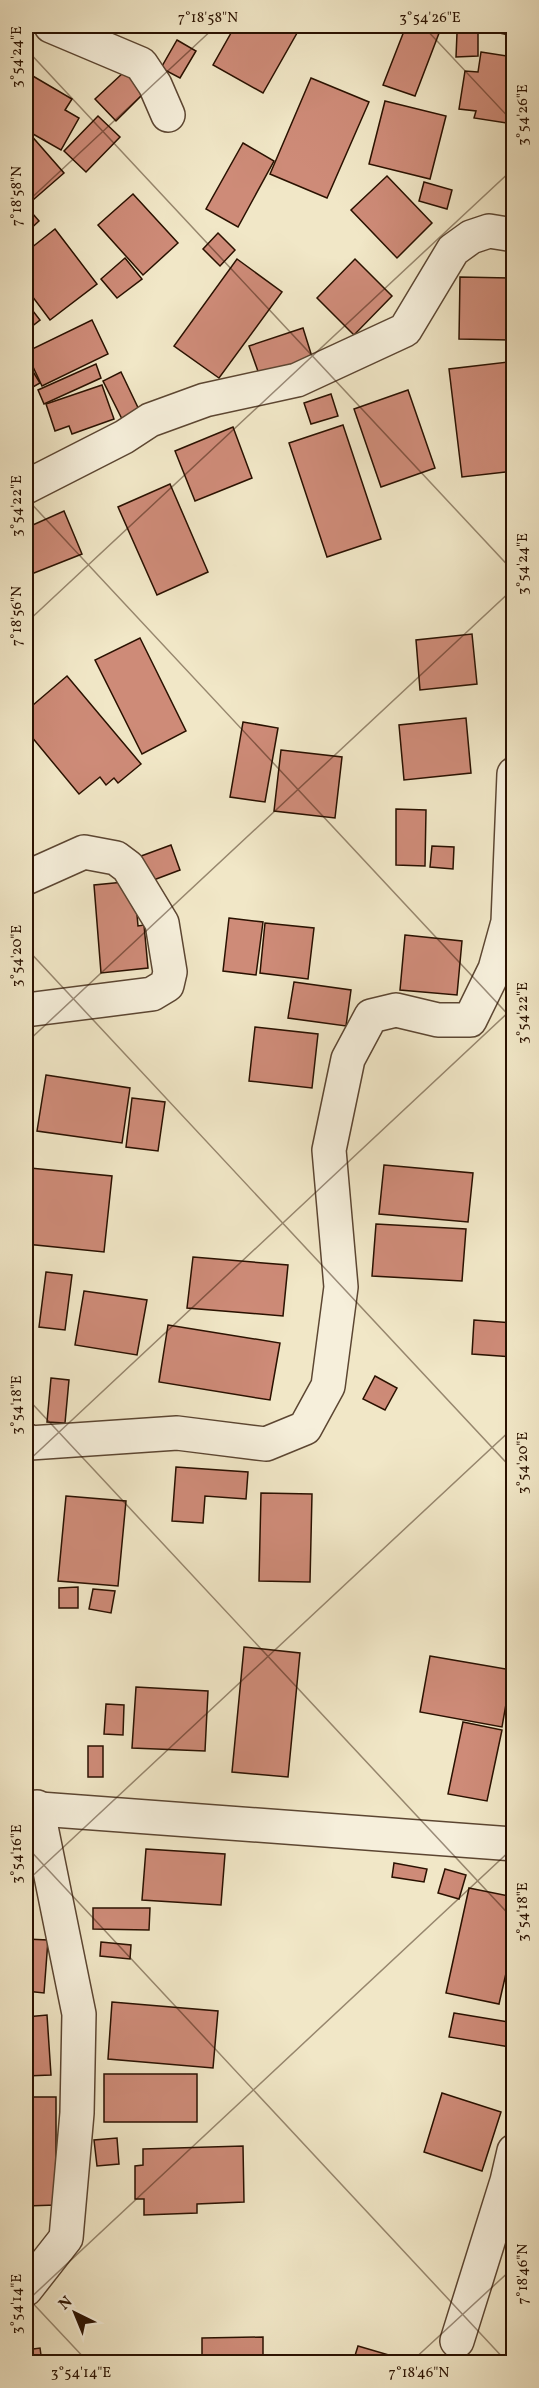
<svg xmlns="http://www.w3.org/2000/svg" width="539" height="2388" font-family="Vollkorn,serif">
	<style>
		.building { fill: #ce8b78; stroke: #2a1100; stroke-width: 1.5 }
		.lines { fill: none; stroke-linecap: round; stroke-linejoin: round }
		.street-casing { stroke: #5c4632; stroke-width: 36 }
		.street { stroke: #f6efdb; stroke-width: 33 }
		.ticks { fill: none; stroke: #2a1100; stroke-width: 1.5; stroke-opacity: 0.45 }
		.neatline { fill: none; stroke: #2a1100; stroke-width: 2 }
		.ticks-label { font-size: 15px; text-anchor: middle; fill: #2a1100 }
	</style>
	<rect width="100%" height="100%" fill="#f1e7c7"/>
	<filter id="stains"><feTurbulence type="fractalNoise" baseFrequency=".00333" numOctaves="4"/><feColorMatrix values="0 0 0 0 .2 0 0 0 0 .09 0 0 0 0 .02 0 0 0 .5 -.17"/></filter>
	<radialGradient id="worn" r=".72"><stop offset=".6" stop-color="#630" stop-opacity="0"/><stop offset="1" stop-color="#630" stop-opacity=".3"/></radialGradient>
	<g class="building">
		<polygon points="235,26 301,26 263,93 213,65"/>
		<polygon points="406,26 434,26 441,28 415,96 383,85"/>
		<polygon points="481,26 514,26 514,36 480,29"/>
		<polygon points="457,33 478,33 478,56 456,57"/>
		<polygon points="177,40 196,51 180,78 161,68"/>
		<polygon points="481,52 514,57 514,124 474,118 476,111 459,109 465,71 478,72"/>
		<polygon points="26,72 72,99 65,110 79,118 61,150 26,130"/>
		<polygon points="124,72 144,93 116,121 95,99"/>
		<polygon points="311,78 369,102 327,198 270,174"/>
		<polygon points="385,101 446,116 430,179 369,164"/>
		<polygon points="98,116 120,137 86,172 64,151"/>
		<polygon points="29,133 64,173 33,200 26,191 26,136"/>
		<polygon points="243,143 274,161 238,227 206,209"/>
		<polygon points="387,176 432,223 397,258 351,210"/>
		<polygon points="424,182 452,190 447,209 419,201"/>
		<polygon points="133,194 178,243 143,275 98,225"/>
		<polygon points="26,206 39,221 26,233"/>
		<polygon points="55,229 97,284 50,320 26,288 26,252"/>
		<polygon points="218,233 235,250 220,266 203,249"/>
		<polygon points="125,258 142,279 117,298 101,279"/>
		<polygon points="237,259 282,292 219,378 174,346"/>
		<polygon points="355,259 392,296 354,335 317,298"/>
		<polygon points="460,277 514,278 514,340 459,339"/>
		<polygon points="26,302 40,320 26,331"/>
		<polygon points="92,320 108,354 42,386 26,352"/>
		<polygon points="303,328 313,360 260,377 249,346"/>
		<polygon points="26,360 40,383 26,391"/>
		<polygon points="508,362 514,407 514,471 462,477 449,369"/>
		<polygon points="96,364 101,378 44,404 38,390"/>
		<polygon points="121,372 142,416 125,425 103,381"/>
		<polygon points="102,385 114,419 72,434 69,426 55,431 46,404"/>
		<polygon points="408,390 435,468 381,487 354,409"/>
		<polygon points="331,394 338,416 311,424 304,403"/>
		<polygon points="343,425 381,539 327,557 289,443"/>
		<polygon points="233,427 252,478 195,501 175,451"/>
		<polygon points="170,484 208,572 157,595 118,507"/>
		<polygon points="64,511 82,554 29,575 26,566 26,528"/>
		<polygon points="472,634 477,684 420,690 416,640"/>
		<polygon points="140,638 186,731 142,754 95,660"/>
		<polygon points="67,676 141,764 118,783 114,778 106,785 100,777 79,794 26,730 26,711"/>
		<polygon points="466,718 471,773 404,780 399,725"/>
		<polygon points="243,722 278,728 265,802 230,797"/>
		<polygon points="281,750 342,757 335,818 274,811"/>
		<polygon points="396,809 426,810 425,866 396,865"/>
		<polygon points="171,845 180,870 143,884 133,859"/>
		<polygon points="432,846 454,847 453,869 430,867"/>
		<polygon points="134,881 138,926 144,925 148,968 101,973 94,885"/>
		<polygon points="229,918 263,922 256,975 223,971"/>
		<polygon points="265,923 314,928 308,979 260,973"/>
		<polygon points="405,935 462,941 457,995 400,990"/>
		<polygon points="294,982 351,990 346,1026 288,1018"/>
		<polygon points="255,1027 318,1034 312,1088 249,1081"/>
		<polygon points="46,1075 130,1088 122,1143 37,1131"/>
		<polygon points="132,1098 165,1102 158,1151 126,1147"/>
		<polygon points="384,1165 473,1173 468,1222 379,1214"/>
		<polygon points="30,1168 112,1176 104,1252 26,1244"/>
		<polygon points="376,1224 466,1229 462,1281 372,1276"/>
		<polygon points="193,1257 288,1265 283,1316 187,1308"/>
		<polygon points="46,1272 72,1275 65,1330 39,1327"/>
		<polygon points="84,1291 147,1300 137,1355 75,1345"/>
		<polygon points="474,1320 514,1323 514,1357 472,1354"/>
		<polygon points="168,1325 280,1343 270,1400 159,1382"/>
		<polygon points="375,1376 397,1388 385,1410 363,1399"/>
		<polygon points="51,1378 69,1380 65,1423 47,1422"/>
		<polygon points="176,1467 248,1472 246,1499 205,1496 203,1523 172,1521"/>
		<polygon points="261,1493 312,1494 310,1582 259,1581"/>
		<polygon points="66,1496 126,1501 118,1586 58,1581"/>
		<polygon points="78,1587 78,1608 59,1608 59,1588"/>
		<polygon points="93,1589 115,1591 111,1613 89,1609"/>
		<polygon points="244,1647 300,1653 288,1777 232,1772"/>
		<polygon points="430,1656 512,1670 502,1727 420,1712"/>
		<polygon points="136,1687 208,1691 205,1751 132,1748"/>
		<polygon points="106,1704 124,1705 123,1735 104,1734"/>
		<polygon points="463,1722 502,1730 487,1801 448,1794"/>
		<rect x="88" y="1746" width="15" height="31"/>
		<polygon points="146,1849 225,1854 221,1905 142,1900"/>
		<polygon points="394,1863 427,1869 424,1882 392,1877"/>
		<polygon points="445,1869 466,1875 459,1899 438,1893"/>
		<polygon points="469,1888 514,1897 514,1938 499,2004 446,1993"/>
		<polygon points="93,1908 150,1908 149,1930 93,1929"/>
		<polygon points="26,1939 48,1940 44,1993 26,1991"/>
		<polygon points="101,1942 131,1945 130,1959 100,1956"/>
		<polygon points="112,2002 218,2011 213,2068 108,2059"/>
		<polygon points="454,2013 514,2023 510,2047 449,2037"/>
		<polygon points="47,2015 51,2075 26,2076 26,2017"/>
		<rect x="104" y="2074" width="93" height="48"/>
		<polygon points="442,2093 501,2112 482,2171 424,2152"/>
		<polygon points="26,2097 56,2097 56,2205 26,2206"/>
		<polygon points="117,2138 119,2164 97,2166 94,2140"/>
		<polygon points="243,2146 244,2202 197,2204 197,2213 144,2215 144,2199 135,2199 135,2166 143,2165 143,2149"/>
		<polygon points="263,2337 263,2362 202,2362 202,2338"/>
		<polygon points="358,2346 406,2360 406,2362 353,2362"/>
		<polygon points="40,2348 42,2362 26,2362 26,2350"/>
	</g>
	<g class="lines">
		<defs>
			<g id="street">
				<polyline points="51,26 141,64 155,85 168,115"/>
				<polyline points="26,487 124,437 150,420 205,400 297,380 405,330 453,250 471,237 489,231 514,235"/>
				<polyline points="26,878 84,852 116,858 128,867 162,923 170,972 167,985 152,994 26,1010"/>
				<polyline points="26,1440 30,1443 177,1433 266,1444 305,1428 328,1386 341,1287 329,1150 348,1059 371,1016 396,1010 438,1020 470,1020 495,969 508,922 514,774"/>
				<polyline points="26,1808 514,1844"/>
				<polyline points="26,2289 66,2238 77,2113 79,2014 37,1807"/>
				<polyline points="457,2341 507,2181 514,2151"/>
			</g>
		</defs>
		<use href="#street" class="street-casing"/>
		<use href="#street" class="street"/>
	</g>
	<path class="ticks" d="M423,26l91,97M26,49l488,523M26,203l190,-177M26,498l488,523M26,623l488,-455M26,948l488,523M26,1043l488,-455M26,1397l488,523M26,1463l488,-456M26,1846l481,516M26,1882l488,-455M26,2296l62,66M26,2302l488,-455M411,2362l103,-95"/>
	<rect width="539" height="2388" fill="none" stroke="#f1e7c7" stroke-width="66"/>
	<g transform="translate(75 2313) rotate(317)" stroke="#f6efdb" stroke-width="4.5" paint-order="stroke">
	<path d="M0-4.5L10 22L0 15L-10 22Z" fill="#2a1100"/>
	<text y="-9" font-size="16" font-weight="bold" text-anchor="middle" fill="#2a1100">N</text>
	</g>
	<rect x="33" y="33" width="473" height="2322" class="neatline"/>
	<g class="ticks-label">
		<text x="208" y="22">7°18'58"N</text>
		<text x="430" y="22">3°54'26"E</text>
		<text transform="translate(16 57) rotate(-90)" y="5">3°54'24"E</text>
		<text transform="translate(522 115) rotate(-90)" y="5">3°54'26"E</text>
		<text transform="translate(16 196) rotate(-90)" y="5">7°18'58"N</text>
		<text transform="translate(16 506) rotate(-90)" y="5">3°54'22"E</text>
		<text transform="translate(522 564) rotate(-90)" y="5">3°54'24"E</text>
		<text transform="translate(16 616) rotate(-90)" y="5">7°18'56"N</text>
		<text transform="translate(16 956) rotate(-90)" y="5">3°54'20"E</text>
		<text transform="translate(522 1013) rotate(-90)" y="5">3°54'22"E</text>
		<text transform="translate(16 1405) rotate(-90)" y="5">3°54'18"E</text>
		<text transform="translate(522 1463) rotate(-90)" y="5">3°54'20"E</text>
		<text transform="translate(16 1854) rotate(-90)" y="5">3°54'16"E</text>
		<text transform="translate(522 1912) rotate(-90)" y="5">3°54'18"E</text>
		<text transform="translate(522 2274) rotate(-90)" y="5">7°18'46"N</text>
		<text transform="translate(16 2304) rotate(-90)" y="5">3°54'14"E</text>
		<text x="81" y="2377">3°54'14"E</text>
		<text x="419" y="2377">7°18'46"N</text>
	</g>
	<rect width="100%" height="100%" filter="url(#stains)"/>
	<rect width="100%" height="100%" fill="url(#worn)"/>
</svg>
